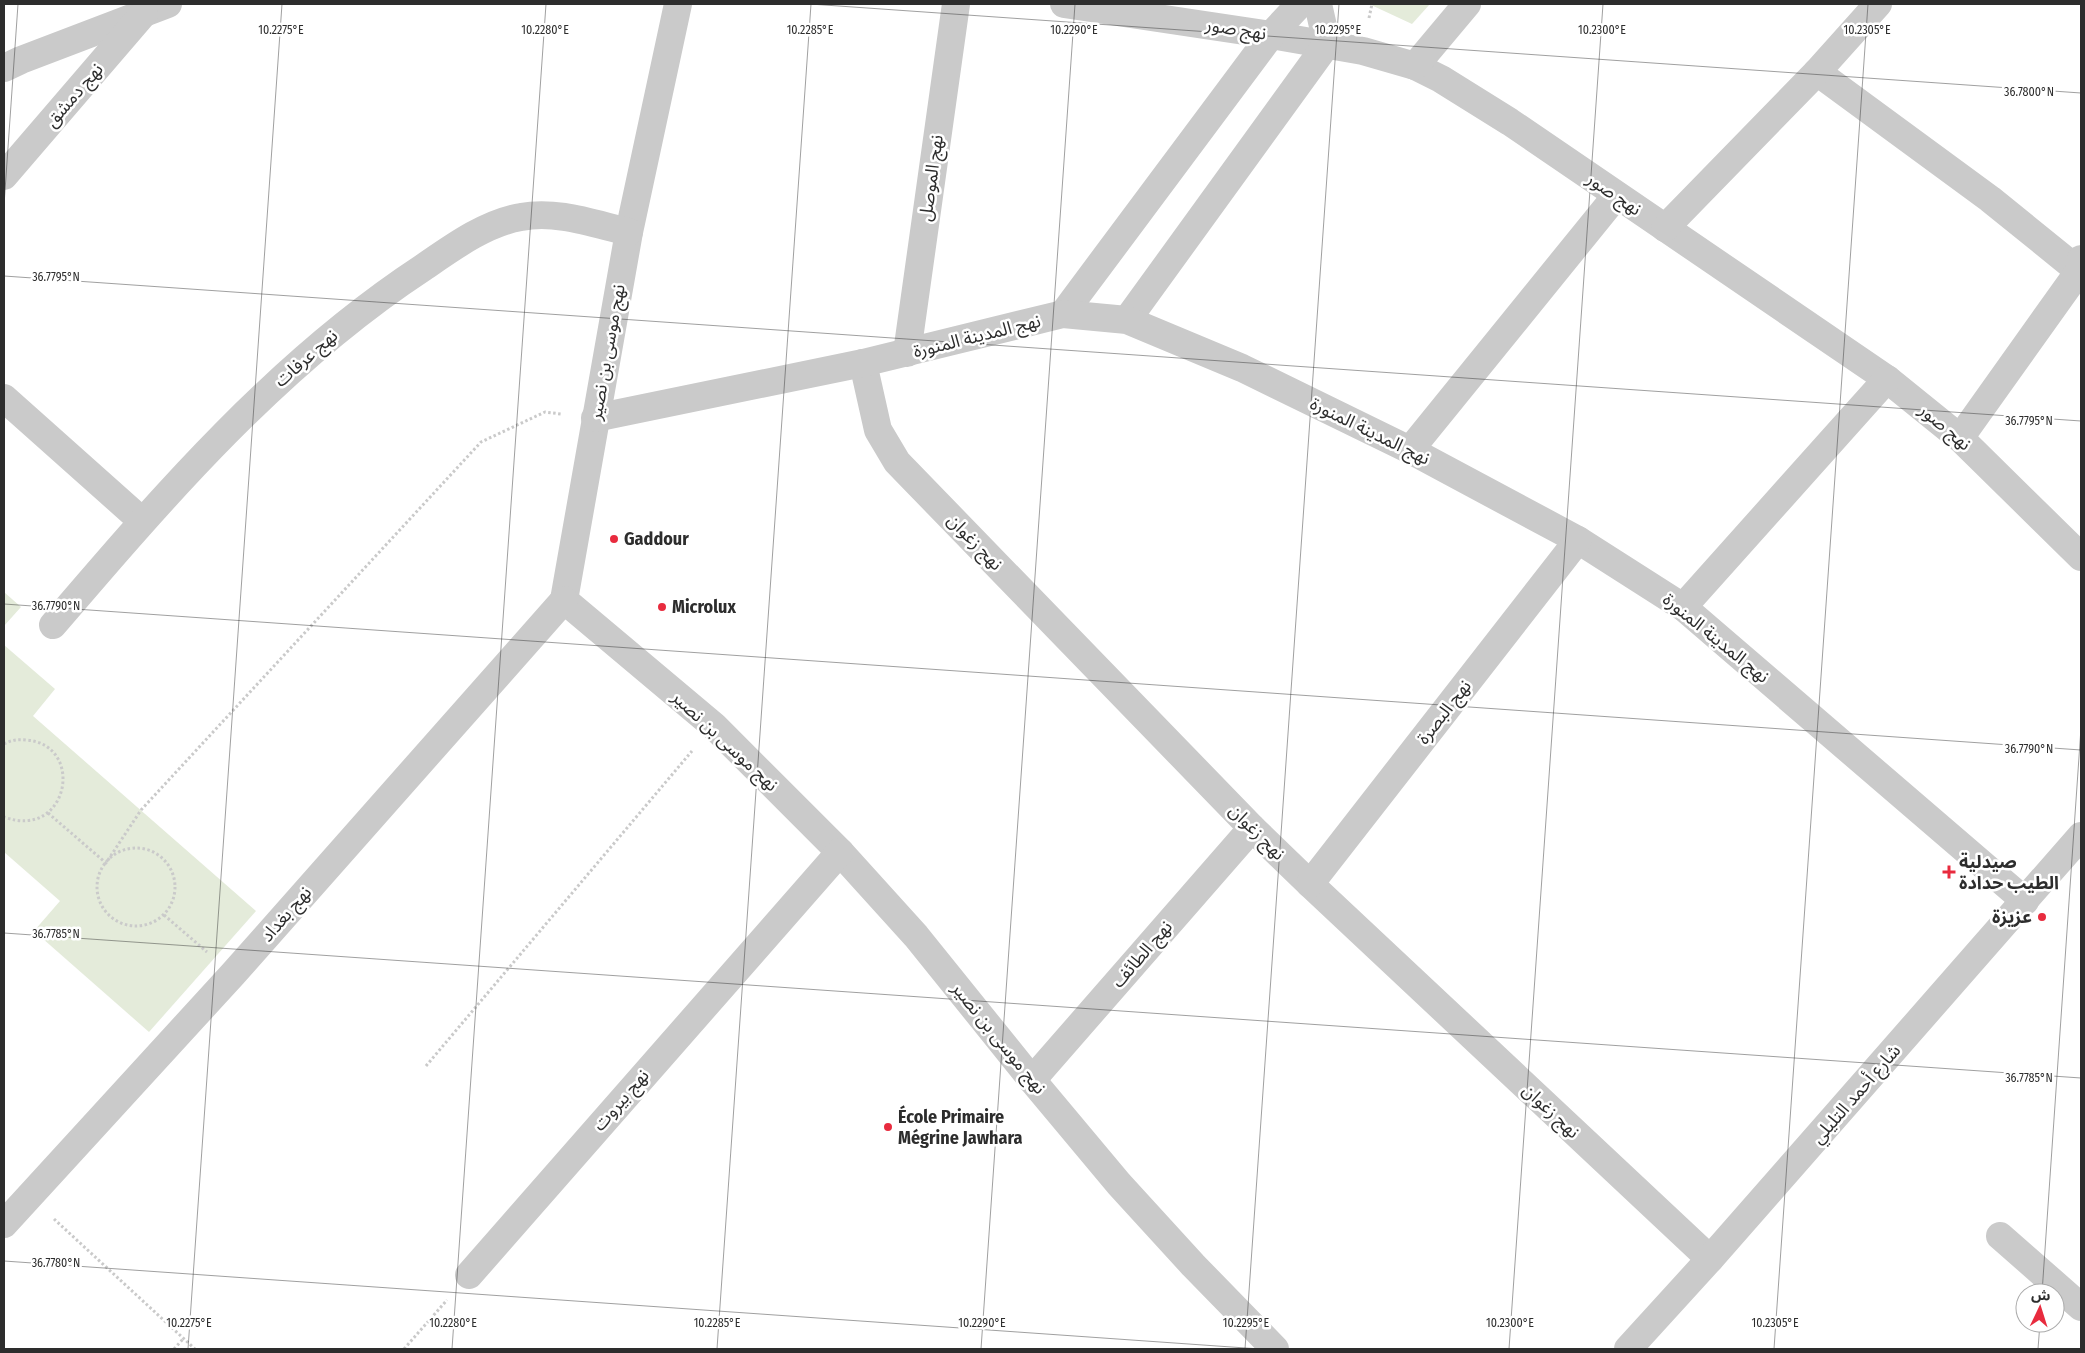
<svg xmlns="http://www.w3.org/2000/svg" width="2085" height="1353" font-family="'Fira Sans Condensed','Noto Sans Arabic',sans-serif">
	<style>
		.green { fill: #e4ebda }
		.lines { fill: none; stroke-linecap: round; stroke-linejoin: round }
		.path { stroke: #cacaca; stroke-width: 3; stroke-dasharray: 2.5 2.5; stroke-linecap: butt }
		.minor { stroke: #cacaca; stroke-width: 28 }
		.ticks { fill: none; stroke: #2d2d2d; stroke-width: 1; stroke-opacity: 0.45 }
		.poi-dot { fill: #e82b3e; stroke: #fff; stroke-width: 2 }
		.labels { text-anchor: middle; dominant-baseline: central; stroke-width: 5; stroke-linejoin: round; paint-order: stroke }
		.street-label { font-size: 18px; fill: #2d2d2d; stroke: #fff }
		.poi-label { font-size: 18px; font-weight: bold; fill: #2d2d2d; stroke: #fff; text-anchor: start }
		.ticks-label { font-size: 12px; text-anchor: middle; fill: #2d2d2d; stroke: #fff; stroke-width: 5; stroke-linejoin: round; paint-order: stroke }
	</style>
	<rect width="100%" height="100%" fill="#fff"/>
	<g class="green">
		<polygon points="1369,4 1430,4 1412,24"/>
		<polygon points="4,592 21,607 4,626"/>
		<polygon points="4,645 55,689 33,716 256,911 149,1032 34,931 60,901 4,852"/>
	</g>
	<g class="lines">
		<g class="path">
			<polyline points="1369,18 1372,4"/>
			<path d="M4,744c7,-4 14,-5 22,-4 60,4 43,101 -22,77"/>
			<polyline points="48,813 106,863 141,810 481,442 545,412 561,414"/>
			<circle cx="136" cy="887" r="39"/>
			<polyline points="164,915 207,952"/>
			<polyline points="426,1066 692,751"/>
			<polyline points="54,1219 195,1349"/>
			<polyline points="174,1349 183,1339"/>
			<polyline points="404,1349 447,1300"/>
		</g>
		<g class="minor">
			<polyline points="678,4 629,232 564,600 714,726 840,852 916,936 1032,1080 1119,1184 1193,1265 1275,1349"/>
			<polyline points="1064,4 1271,35 1363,51 1415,66 1441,79 1510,122 1887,379 1960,438 2081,557"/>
			<polyline points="1415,66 1467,4"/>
			<polyline points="4,68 21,60 168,4"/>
			<polyline points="1817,72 1990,199 2079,271"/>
			<polyline points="4,176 144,13"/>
			<polyline points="1665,228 1817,72 1878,4"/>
			<polyline points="1063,314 1271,35 1300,4"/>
			<polyline points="1127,320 1327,44 1318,4"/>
			<polyline points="907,353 956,4"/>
			<polyline points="863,363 878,430 897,462 1252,828 1310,884 1710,1259"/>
			<polyline points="4,398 142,521"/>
			<polyline points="595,418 863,363 1063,314 1127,320 1242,368 1410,450 1578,540 1683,607 2025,901"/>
			<polyline points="1960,438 2079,271 2081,259"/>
			<polyline points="1410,450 1616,196"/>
			<polyline points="1683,607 1887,379"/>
			<path d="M53,625c112,-131 226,-263 371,-358 29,-20 62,-44 97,-50 36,-7 73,7 108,15"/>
			<polyline points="1310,884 1578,540"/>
			<polyline points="1032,1080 1252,828"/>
			<polyline points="4,1224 233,974 564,600"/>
			<polyline points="2000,1236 2081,1307"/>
			<polyline points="469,1275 840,852"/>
			<polyline points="1628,1349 1710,1259 2081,836"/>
		</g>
	</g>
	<path class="ticks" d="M810,4l1271,89M4,205l14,-201M4,276l2077,145M4,604l2077,146M4,933l2077,145M4,1261l1256,88M2042,1293l39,-565M188,1349l94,-1345M452,1349l94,-1345M717,1349l94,-1345M981,1349l94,-1345M1245,1349l94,-1345M1509,1349l94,-1345M1774,1349l94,-1345M2038,1349l2,-26"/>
	<g class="poi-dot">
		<circle cx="614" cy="539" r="5"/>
		<circle cx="662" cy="607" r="5"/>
		<path d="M1946.5 864.5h5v5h5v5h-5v5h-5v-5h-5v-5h5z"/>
		<circle cx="2042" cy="917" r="5"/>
		<circle cx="888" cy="1127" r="5"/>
	</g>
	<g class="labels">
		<g class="street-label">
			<text transform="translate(1236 29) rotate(9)">نهج صور</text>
			<text transform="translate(74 95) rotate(-49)">نهج دمشق</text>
			<text transform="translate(931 178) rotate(-82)">نهج الموصل</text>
			<text transform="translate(1614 194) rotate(34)">نهج صور</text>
			<text transform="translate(977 336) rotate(-14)">نهج المدينة المنورة</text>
			<text transform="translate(607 352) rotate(-80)">نهج موسى بن نصير</text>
			<text transform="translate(306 358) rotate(-41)">نهج عرفات</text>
			<text transform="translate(1945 427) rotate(40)">نهج صور</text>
			<text transform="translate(1370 431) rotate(26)">نهج المدينة المنورة</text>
			<text transform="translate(975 542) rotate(46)">نهج زغوان</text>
			<text transform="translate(1716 638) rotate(39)">نهج المدينة المنورة</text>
			<text transform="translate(1444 712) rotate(-52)">نهج البصرة</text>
			<text transform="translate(725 741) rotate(43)">نهج موسى بن نصير</text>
			<text transform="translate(1257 832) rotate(45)">نهج زغوان</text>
			<text transform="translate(286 914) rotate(-49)">نهج بغداد</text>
			<text transform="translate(1142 954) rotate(-49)">نهج الطائف</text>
			<text transform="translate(999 1038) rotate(51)">نهج موسى بن نصير</text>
			<text transform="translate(1856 1094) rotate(-49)">شارع أحمد التليلي</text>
			<text transform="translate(621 1100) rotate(-49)">نهج بيروت</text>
			<text transform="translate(1551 1111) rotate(43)">نهج زغوان</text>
		</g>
		<g class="poi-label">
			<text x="624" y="539">Gaddour</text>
			<text x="672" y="607">Microlux</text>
			<text x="1959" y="862">صيدلية<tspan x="1959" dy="21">الطيب حدادة</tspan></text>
			<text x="2032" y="917" text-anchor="end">عزيزة</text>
			<text x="898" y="1117">École Primaire<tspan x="898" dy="21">Mégrine Jawhara</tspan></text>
		</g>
	</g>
	<g class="ticks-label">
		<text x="281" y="34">10.2275°E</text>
		<text x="545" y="34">10.2280°E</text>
		<text x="810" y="34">10.2285°E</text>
		<text x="1074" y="34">10.2290°E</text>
		<text x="1338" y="34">10.2295°E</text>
		<text x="1602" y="34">10.2300°E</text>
		<text x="1867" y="34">10.2305°E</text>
		<text x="2029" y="96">36.7800°N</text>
		<text x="56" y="281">36.7795°N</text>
		<text x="2029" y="425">36.7795°N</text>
		<text x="56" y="610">36.7790°N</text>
		<text x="2029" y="753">36.7790°N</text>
		<text x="56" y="938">36.7785°N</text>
		<text x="2029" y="1082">36.7785°N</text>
		<text x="56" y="1267">36.7780°N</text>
		<text x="189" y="1327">10.2275°E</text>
		<text x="453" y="1327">10.2280°E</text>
		<text x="717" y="1327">10.2285°E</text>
		<text x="982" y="1327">10.2290°E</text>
		<text x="1246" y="1327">10.2295°E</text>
		<text x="1510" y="1327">10.2300°E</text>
		<text x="1775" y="1327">10.2305°E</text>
	</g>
	<rect width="2085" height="1353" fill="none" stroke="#2d2d2d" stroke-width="10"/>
	<g transform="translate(2040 1308) rotate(4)"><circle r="24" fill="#ffffff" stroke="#ababab"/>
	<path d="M0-4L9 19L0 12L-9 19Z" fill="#e82b3e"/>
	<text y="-8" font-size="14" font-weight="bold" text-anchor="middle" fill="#2d2d2d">ش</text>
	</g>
</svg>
